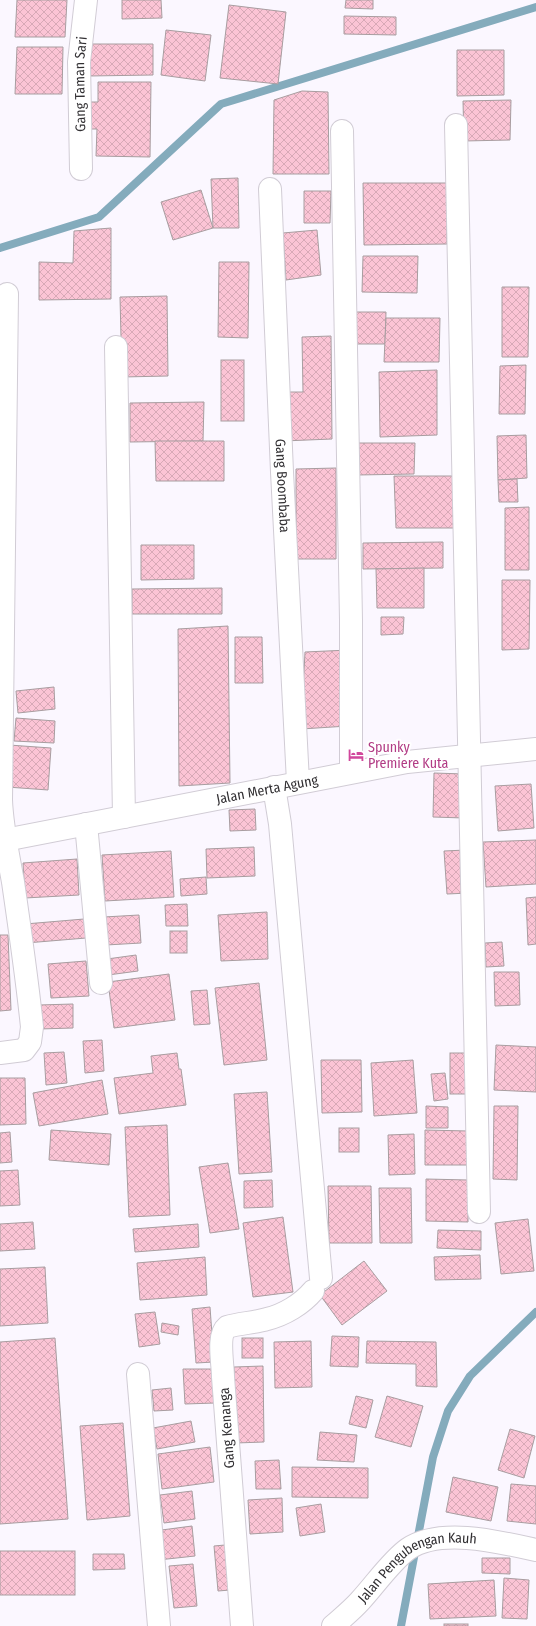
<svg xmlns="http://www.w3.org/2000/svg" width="536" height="1626" font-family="'Fira Sans Condensed',sans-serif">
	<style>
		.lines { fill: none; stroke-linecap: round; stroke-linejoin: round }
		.stream { stroke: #84abbc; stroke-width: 8 }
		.building { fill: url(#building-cross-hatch); stroke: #a89da0 }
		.minor-casing { stroke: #d1ccd5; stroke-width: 24 }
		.tertiary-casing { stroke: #d1ccd5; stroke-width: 24 }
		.minor { stroke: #fff; stroke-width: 22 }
		.tertiary { stroke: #fff; stroke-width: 22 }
		.labels { text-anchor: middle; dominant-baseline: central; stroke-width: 4; stroke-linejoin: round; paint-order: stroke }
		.street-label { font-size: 14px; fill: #323033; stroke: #fff }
		.hotel-label { font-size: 14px; fill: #b23c85; stroke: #fff; text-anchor: start }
	</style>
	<defs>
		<pattern id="building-cross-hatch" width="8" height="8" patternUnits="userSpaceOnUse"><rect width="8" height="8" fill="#fbc4d5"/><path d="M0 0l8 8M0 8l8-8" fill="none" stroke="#d8a9b7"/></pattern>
	</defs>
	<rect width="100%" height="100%" fill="#fbf7ff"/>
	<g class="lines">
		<g class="stream">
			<polyline points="0,248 99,217 221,104 536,7"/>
			<polyline points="401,1626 433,1457 448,1411 470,1376 536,1312"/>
		</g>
	</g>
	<g class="building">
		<polygon points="17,0 67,0 65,37 15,37"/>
		<polygon points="122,0 161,0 162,18 122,19"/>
		<polygon points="346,0 373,0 373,9 345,8"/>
		<polygon points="229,5 286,12 278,84 220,78"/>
		<polygon points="344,16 396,17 396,35 344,34"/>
		<polygon points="166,30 211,35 205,81 161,75"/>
		<polygon points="90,44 153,44 153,75 89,76"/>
		<polygon points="17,47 63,47 62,94 15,94"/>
		<polygon points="457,50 504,50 504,95 457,96"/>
		<polygon points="98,82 151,82 150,157 96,156 97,129 86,129 87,102 98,102"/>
		<polygon points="302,91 328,92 329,174 273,174 274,100"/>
		<polygon points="511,100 510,140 464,141 463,101"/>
		<polygon points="238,178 239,228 213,228 211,179"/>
		<polygon points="363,183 447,183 447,244 364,245"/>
		<polygon points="201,190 213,228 173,240 161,202"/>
		<polygon points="304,191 331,191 330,223 304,223"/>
		<polygon points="111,228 111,299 39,300 39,262 73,263 74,231"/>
		<polygon points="317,230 321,275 286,280 283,233"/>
		<polygon points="363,256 418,256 417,293 362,292"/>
		<polygon points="219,262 249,262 248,338 218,337"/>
		<polygon points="502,287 529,287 528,357 502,357"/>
		<polygon points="167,296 168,376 122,377 120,297"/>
		<polygon points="355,312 386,312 385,344 354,344"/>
		<polygon points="386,318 440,318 439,362 384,362"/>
		<polygon points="331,336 332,439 283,441 284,392 303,392 302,337"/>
		<rect x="221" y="360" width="23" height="61"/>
		<polygon points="526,365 525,414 499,414 500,366"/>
		<polygon points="437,370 437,435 380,437 379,372"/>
		<polygon points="204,402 203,441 130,442 130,403"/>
		<polygon points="526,435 527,478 498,480 497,436"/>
		<polygon points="155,441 224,441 224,481 156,481"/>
		<polygon points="358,443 415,443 414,474 357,475"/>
		<polygon points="336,468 336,559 296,559 296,469"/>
		<polygon points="394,476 453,476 455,528 396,528"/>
		<polygon points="517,479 518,502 499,502 498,480"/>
		<polygon points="529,507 529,570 505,570 505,508"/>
		<polygon points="443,542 443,568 363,569 363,543"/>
		<polygon points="141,545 194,545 194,579 141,580"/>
		<polygon points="424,568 424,608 377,608 376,569"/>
		<polygon points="502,580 530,580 529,649 502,650"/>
		<polygon points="222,588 222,614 132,614 132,589"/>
		<polygon points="381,617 404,617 403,634 381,635"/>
		<polygon points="228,626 230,783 179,786 178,629"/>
		<polygon points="235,637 262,637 263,683 235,683"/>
		<polygon points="349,650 348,726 301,729 305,652"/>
		<polygon points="54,687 55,709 18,713 16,691"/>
		<polygon points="16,718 55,721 54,743 14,741"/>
		<polygon points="9,745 51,748 48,790 7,787"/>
		<polygon points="434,773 464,774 464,818 433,817"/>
		<polygon points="531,784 534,828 498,831 495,786"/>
		<polygon points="255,809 256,830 230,831 229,810"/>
		<polygon points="536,840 536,884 486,887 483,842"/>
		<polygon points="254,847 255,876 207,878 206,849"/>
		<polygon points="466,850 469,893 447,894 444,851"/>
		<polygon points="171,851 174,897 105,901 102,855"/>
		<polygon points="77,859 79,895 25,898 23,863"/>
		<polygon points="206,877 207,894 181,896 180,879"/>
		<polygon points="536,897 536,944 528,945 526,898"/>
		<polygon points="187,904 188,926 166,926 165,905"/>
		<polygon points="267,912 268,959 221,961 218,915"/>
		<polygon points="139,915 141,943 106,945 104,917"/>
		<polygon points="84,919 86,938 26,943 25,924"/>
		<rect x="170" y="931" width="17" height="22"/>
		<polygon points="0,935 8,935 11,1010 0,1011"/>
		<polygon points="502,942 504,966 486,967 485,943"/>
		<polygon points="136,955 138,971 108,975 107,959"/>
		<polygon points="86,961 89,996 51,998 48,964"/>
		<polygon points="494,972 519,972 520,1005 495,1006"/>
		<polygon points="169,974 175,1020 114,1028 108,982"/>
		<polygon points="259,983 267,1060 224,1065 215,988"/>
		<polygon points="207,990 210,1024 194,1025 191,991"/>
		<polygon points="73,1004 73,1028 39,1029 39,1005"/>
		<polygon points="102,1040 104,1071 85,1073 83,1041"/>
		<polygon points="496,1045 536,1047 536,1092 494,1090"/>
		<polygon points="64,1052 67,1083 46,1085 44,1053"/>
		<polygon points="177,1053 179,1069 181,1069 186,1105 119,1114 114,1078 153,1073 151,1056"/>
		<rect x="450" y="1053" width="18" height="41"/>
		<polygon points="321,1060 361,1060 362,1112 322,1113"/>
		<polygon points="413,1060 417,1113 374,1116 371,1063"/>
		<polygon points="445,1073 448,1099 434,1101 431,1074"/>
		<polygon points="0,1078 25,1078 26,1124 0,1125"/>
		<polygon points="102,1080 108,1114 39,1126 33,1093"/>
		<polygon points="267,1092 272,1172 239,1174 234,1094"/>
		<polygon points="426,1106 448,1107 448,1128 426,1128"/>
		<polygon points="494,1106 518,1106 517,1180 493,1179"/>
		<polygon points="167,1125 170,1215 129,1217 125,1127"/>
		<rect x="339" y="1128" width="20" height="24"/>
		<polygon points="51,1130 111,1134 109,1165 49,1160"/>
		<polygon points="425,1130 468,1131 467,1165 425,1165"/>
		<polygon points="10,1132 12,1162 0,1163 0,1133"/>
		<polygon points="414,1134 415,1174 389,1175 388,1135"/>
		<polygon points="228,1163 239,1229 210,1233 199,1167"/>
		<polygon points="18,1170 20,1205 0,1206 0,1171"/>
		<polygon points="426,1179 468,1180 468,1222 426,1221"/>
		<polygon points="272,1180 273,1207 244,1208 244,1181"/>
		<polygon points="328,1186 371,1186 372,1243 329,1243"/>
		<polygon points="379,1188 411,1188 412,1243 380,1243"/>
		<polygon points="283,1217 293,1292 253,1297 243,1223"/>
		<polygon points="528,1219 534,1271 501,1274 495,1223"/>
		<polygon points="33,1222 35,1249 0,1251 0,1224"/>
		<polygon points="198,1224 199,1247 135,1252 133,1229"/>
		<polygon points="438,1230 481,1231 481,1250 437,1248"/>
		<polygon points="480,1255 481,1279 435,1280 434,1257"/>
		<polygon points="205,1257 207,1295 140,1300 137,1263"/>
		<polygon points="364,1261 387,1291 342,1325 320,1295"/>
		<polygon points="45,1267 48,1323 0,1326 0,1269"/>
		<polygon points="210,1307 214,1362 196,1363 192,1309"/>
		<polygon points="155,1312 160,1344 139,1347 135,1314"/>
		<polygon points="162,1323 179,1326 178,1335 161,1332"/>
		<polygon points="332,1336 359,1337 358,1367 330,1366"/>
		<polygon points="55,1338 68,1519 0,1524 0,1342"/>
		<rect x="242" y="1338" width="21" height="20"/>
		<polygon points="311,1341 312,1387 275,1388 274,1342"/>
		<polygon points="367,1341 436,1342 437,1387 416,1386 416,1364 366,1363"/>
		<polygon points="263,1366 264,1442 236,1443 234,1367"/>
		<polygon points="183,1369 214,1369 215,1403 185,1404"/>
		<polygon points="171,1388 173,1410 154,1411 152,1390"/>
		<polygon points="356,1396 373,1400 366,1428 349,1424"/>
		<polygon points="387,1396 423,1406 411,1447 375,1437"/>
		<polygon points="191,1421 195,1442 157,1449 153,1428"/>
		<polygon points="123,1423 130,1516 87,1520 80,1426"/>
		<polygon points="510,1429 535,1436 524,1478 498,1470"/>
		<polygon points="320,1432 357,1435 354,1462 317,1460"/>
		<polygon points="210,1447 214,1482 162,1489 158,1454"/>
		<polygon points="279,1460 281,1489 256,1489 255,1461"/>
		<polygon points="292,1467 368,1468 368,1498 292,1497"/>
		<polygon points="453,1477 498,1487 491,1521 446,1512"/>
		<polygon points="511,1484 536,1486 536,1524 507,1521"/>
		<polygon points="192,1491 195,1519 164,1523 160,1495"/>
		<polygon points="282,1498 283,1532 250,1534 248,1500"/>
		<polygon points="321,1504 325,1532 300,1536 296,1508"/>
		<polygon points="192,1526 195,1556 158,1560 154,1531"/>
		<polygon points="225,1545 230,1590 218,1591 214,1546"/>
		<rect x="0" y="1551" width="75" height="44"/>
		<polygon points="93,1554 124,1554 125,1569 93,1570"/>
		<polygon points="482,1558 510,1558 510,1574 482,1573"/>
		<polygon points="193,1564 197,1606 174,1608 169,1566"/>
		<polygon points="504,1578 529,1580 527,1619 502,1618"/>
		<polygon points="494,1580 496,1616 430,1619 428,1584"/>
		<rect x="444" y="1624" width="24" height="2"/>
	</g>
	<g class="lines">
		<defs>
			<g id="minor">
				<polyline points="456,125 479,1212"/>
				<polyline points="342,131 351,620 351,772"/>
				<path id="s1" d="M81,169l-2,-107 7,-62"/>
				<path id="s2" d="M270,189l12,283 16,310"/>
				<polyline points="116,347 124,817"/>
				<polyline points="274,787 280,824 321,1278"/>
				<polyline points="86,824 101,983"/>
				<path d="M0,1053l24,-3 6,-8 2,-15c-5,-49 -12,-97 -19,-145 -5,-28 -11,-55 -12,-82l6,-506"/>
				<polyline points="138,1374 159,1626"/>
				<path d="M242,1626c-7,-83 -13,-166 -19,-249 0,-13 -6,-42 4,-50 13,-4 27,-4 40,-8 17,-4 35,-15 46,-28"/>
			</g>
			<g id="tertiary">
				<path id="s3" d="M0,841l407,-79 129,-13"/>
				<path id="s4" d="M333,1626c9,-8 19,-16 27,-25 14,-15 32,-41 48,-52 32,-22 92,-7 128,1"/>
			</g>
		</defs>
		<use href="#minor" class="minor-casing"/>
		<use href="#tertiary" class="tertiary-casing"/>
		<use href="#minor" class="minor"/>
		<use href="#tertiary" class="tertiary"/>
	</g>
	<defs>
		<symbol id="hotel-bare" viewBox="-9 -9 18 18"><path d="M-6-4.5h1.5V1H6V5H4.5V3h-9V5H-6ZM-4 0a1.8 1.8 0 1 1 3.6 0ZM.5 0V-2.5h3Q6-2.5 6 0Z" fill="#d1479c" stroke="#fff" stroke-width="2.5" paint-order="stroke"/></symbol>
	</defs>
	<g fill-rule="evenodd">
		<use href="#hotel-bare" x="345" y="744" width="22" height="22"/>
	</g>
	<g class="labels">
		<g class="street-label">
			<text stroke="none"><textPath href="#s1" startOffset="85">Gang Taman Sari</textPath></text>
			<text stroke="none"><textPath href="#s2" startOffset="297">Gang Boombaba</textPath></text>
			<text stroke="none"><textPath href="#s3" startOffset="272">Jalan Merta Agung</textPath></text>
			<text transform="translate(227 1428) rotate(-94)">Gang Kenanga</text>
			<text stroke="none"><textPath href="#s4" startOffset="108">Jalan Pengubengan Kauh</textPath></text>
		</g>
		<g class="hotel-label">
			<text x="368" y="747">Spunky<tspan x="368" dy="16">Premiere Kuta</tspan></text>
		</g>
	</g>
</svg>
